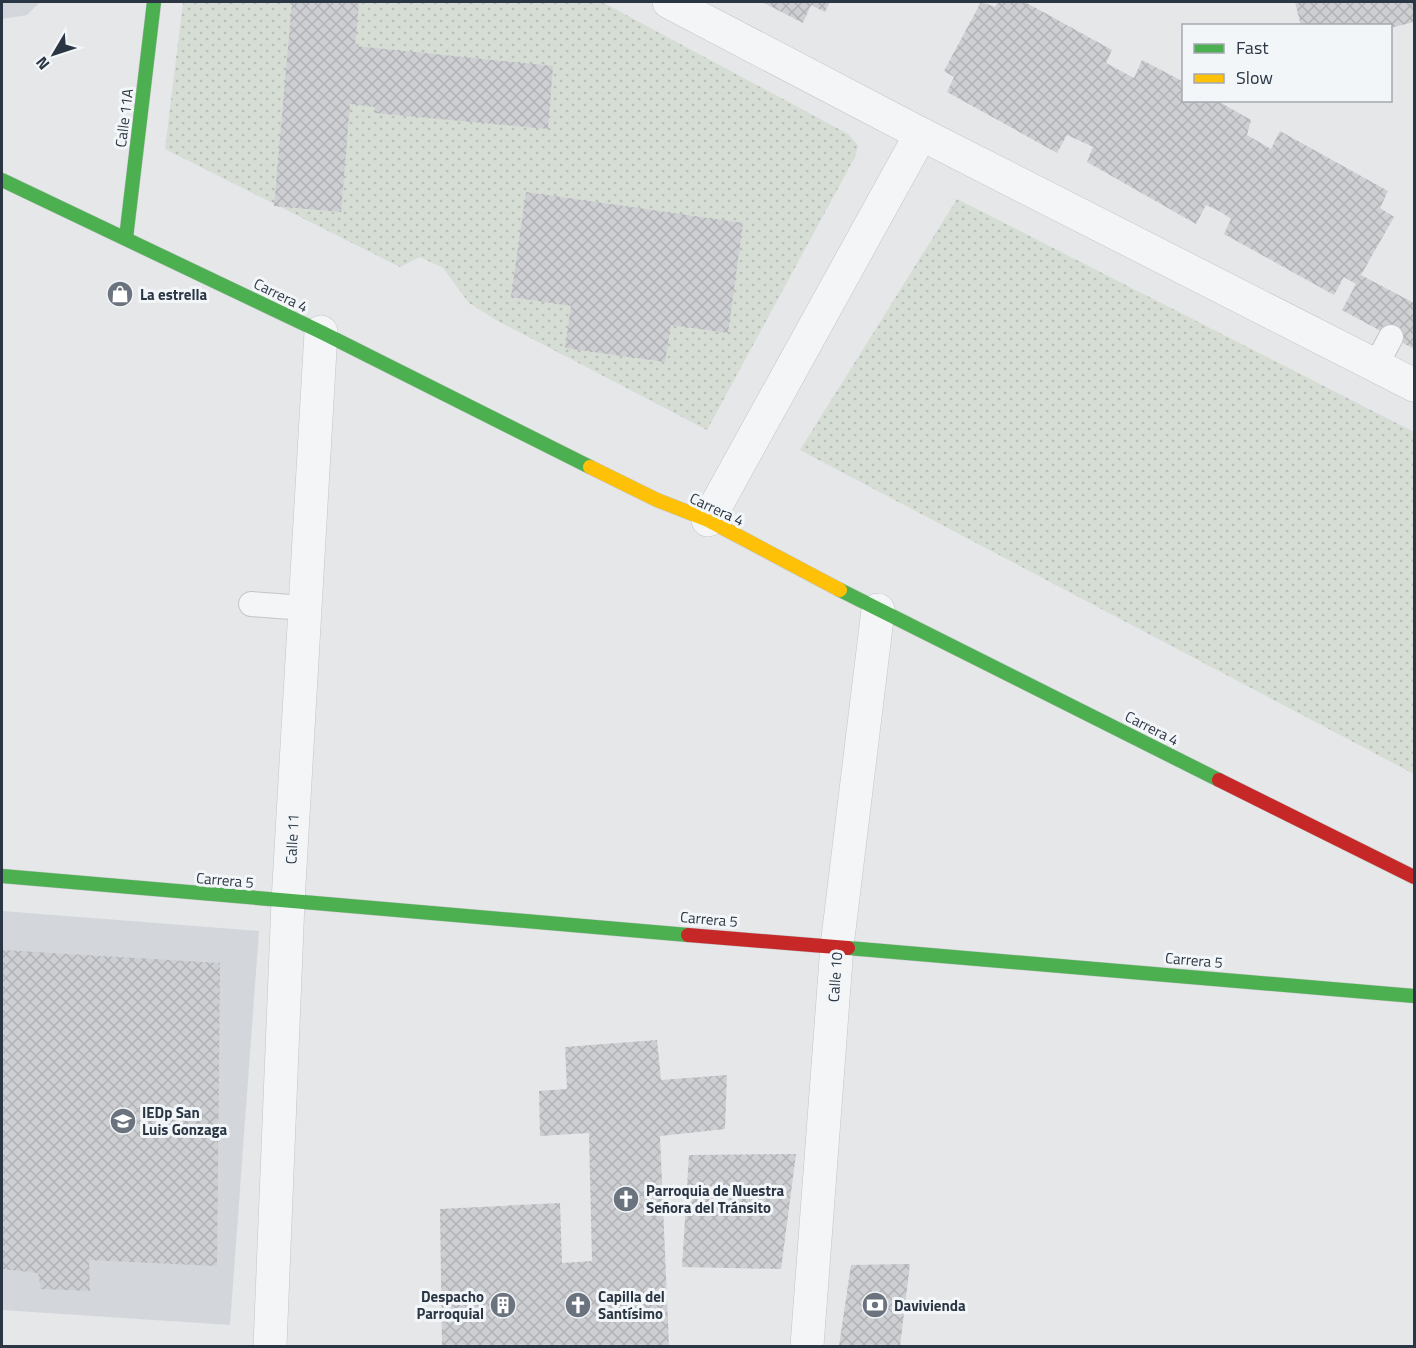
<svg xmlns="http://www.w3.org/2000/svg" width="1416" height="1348" font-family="'Titillium Web',sans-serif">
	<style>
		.built { fill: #d3d7dc }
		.grass { fill: url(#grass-dots) }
		.building { fill: url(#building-cross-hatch) }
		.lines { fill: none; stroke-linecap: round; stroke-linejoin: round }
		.lane-casing { stroke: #c3c5c7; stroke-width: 26 }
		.street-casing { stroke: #c3c5c7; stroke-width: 34 }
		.fast-casing { stroke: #c3c5c7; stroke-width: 15 }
		.slow-casing { stroke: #c3c5c7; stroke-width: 15 }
		.jam-casing { stroke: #c3c5c7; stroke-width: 15 }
		.lane { stroke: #f4f5f6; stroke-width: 24 }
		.street { stroke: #f4f5f6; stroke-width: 33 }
		.fast { stroke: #4caf50; stroke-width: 14 }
		.slow { stroke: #ffc107; stroke-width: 14 }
		.jam { stroke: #c62828; stroke-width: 14 }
		.labels { text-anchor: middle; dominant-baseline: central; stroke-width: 6; stroke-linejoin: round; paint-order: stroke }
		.street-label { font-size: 15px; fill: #2a3644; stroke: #f3f6f8 }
		.poi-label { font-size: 15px; font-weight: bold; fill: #2a3644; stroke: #f3f6f8; text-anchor: start }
	</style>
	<defs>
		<pattern id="grass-dots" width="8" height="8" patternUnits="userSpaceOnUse" patternTransform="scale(1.5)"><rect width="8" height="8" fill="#d6ddd5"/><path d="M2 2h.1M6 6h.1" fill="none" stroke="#b8beb8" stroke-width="1.8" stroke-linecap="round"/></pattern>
		<pattern id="building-cross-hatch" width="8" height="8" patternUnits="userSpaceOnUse" patternTransform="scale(1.5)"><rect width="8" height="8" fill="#cdcfd2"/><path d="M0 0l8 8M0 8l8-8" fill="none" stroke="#b0b2b6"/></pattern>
	</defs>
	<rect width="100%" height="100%" fill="#e5e7e9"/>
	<g class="built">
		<polygon points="2,2 40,2 27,15 2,19"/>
		<polygon points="2,911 259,931 230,1325 2,1310"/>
	</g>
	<g class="grass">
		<polygon points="183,2 602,2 848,134 858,145 856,155 707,430 496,320 469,303 443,268 420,257 400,267 165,149"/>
		<polygon points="957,199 1414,432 1414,774 800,450"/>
	</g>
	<g class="building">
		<polygon points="292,2 359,2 355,46 553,66 548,129 375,113 375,107 350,104 341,212 274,206"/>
		<polygon points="762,2 830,2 825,12 811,5 803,23"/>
		<polygon points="981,2 995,7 998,2 1025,2 1112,50 1106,63 1134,78 1142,60 1184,82 1184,100 1216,100 1251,120 1247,135 1271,149 1280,131 1388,191 1380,208 1394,217 1361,275 1414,303 1414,349 1342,310 1356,284 1344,277 1334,295 1224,234 1231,219 1221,212 1206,205 1196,224 1087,162 1093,147 1067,135 1057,153 947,92 954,77 944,71"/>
		<polygon points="1295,2 1414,2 1414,22 1390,28 1390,26 1301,26"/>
		<polygon points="526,192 743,223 728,333 671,325 665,362 565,348 571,306 511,297"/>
		<polygon points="2,950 220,963 217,1266 89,1260 90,1291 41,1289 38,1273 2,1269"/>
		<polygon points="657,1040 661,1080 727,1075 725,1129 660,1136 669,1346 442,1346 440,1209 560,1203 562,1263 592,1261 589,1133 540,1136 539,1091 567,1089 565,1047"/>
		<polygon points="796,1154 781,1269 682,1267 689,1155"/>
		<polygon points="910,1264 900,1346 839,1346 851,1265"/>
	</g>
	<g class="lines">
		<defs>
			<g id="lane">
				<polyline points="1376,365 1391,337"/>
				<polyline points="251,604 305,608"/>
			</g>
			<g id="street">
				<polyline points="669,2 921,134 1414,385"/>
				<polyline points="708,520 921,134"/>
				<polyline points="270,1346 288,902 321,332"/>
				<polyline points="807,1346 837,946 878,610"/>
			</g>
			<g id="fast">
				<polyline points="2,180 321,332 590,467"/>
				<polyline points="126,238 154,2"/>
				<polyline points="840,590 1219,780"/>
				<polyline points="2,876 688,935"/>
				<polyline points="848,948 1414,996"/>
			</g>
			<polyline id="slow" points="590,467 657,500 708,520 840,590"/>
			<g id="jam">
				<polyline points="1219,780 1414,877"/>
				<polyline points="688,935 848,948"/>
			</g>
		</defs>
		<use href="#lane" class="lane-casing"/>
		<use href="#street" class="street-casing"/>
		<use href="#fast" class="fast-casing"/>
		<use href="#slow" class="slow-casing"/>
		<use href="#jam" class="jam-casing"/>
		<use href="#lane" class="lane"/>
		<use href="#street" class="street"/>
		<use href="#fast" class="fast"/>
		<use href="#slow" class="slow"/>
		<use href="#jam" class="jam"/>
	</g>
	<defs>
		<symbol id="shop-disc" viewBox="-11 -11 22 22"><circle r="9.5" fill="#6b747e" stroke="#f3f6f8"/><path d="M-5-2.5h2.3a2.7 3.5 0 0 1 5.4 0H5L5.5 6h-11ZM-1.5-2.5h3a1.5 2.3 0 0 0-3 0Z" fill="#fff"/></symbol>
		<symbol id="school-disc" viewBox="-11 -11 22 22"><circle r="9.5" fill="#6b747e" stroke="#f3f6f8"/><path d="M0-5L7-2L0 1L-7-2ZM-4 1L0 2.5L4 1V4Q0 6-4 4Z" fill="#fff"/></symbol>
		<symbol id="church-disc" viewBox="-11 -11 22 22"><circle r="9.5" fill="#6b747e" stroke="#f3f6f8"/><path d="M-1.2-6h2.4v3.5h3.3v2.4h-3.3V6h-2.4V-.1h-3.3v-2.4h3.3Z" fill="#fff"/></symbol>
		<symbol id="building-disc" viewBox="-11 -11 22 22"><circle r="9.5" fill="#6b747e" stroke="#f3f6f8"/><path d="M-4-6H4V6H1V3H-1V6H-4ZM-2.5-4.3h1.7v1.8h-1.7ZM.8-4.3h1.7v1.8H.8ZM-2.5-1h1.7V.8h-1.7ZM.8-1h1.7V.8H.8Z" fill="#fff"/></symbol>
		<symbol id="bank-disc" viewBox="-11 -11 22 22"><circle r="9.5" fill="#6b747e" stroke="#f3f6f8"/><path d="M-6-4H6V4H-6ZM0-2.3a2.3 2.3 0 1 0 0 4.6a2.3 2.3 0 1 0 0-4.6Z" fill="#fff"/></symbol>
	</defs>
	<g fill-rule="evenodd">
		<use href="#shop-disc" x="105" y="279" width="30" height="30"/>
		<use href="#school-disc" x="108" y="1106" width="30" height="30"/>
		<use href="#church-disc" x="611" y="1184" width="30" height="30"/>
		<use href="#building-disc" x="488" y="1290" width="30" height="30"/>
		<use href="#church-disc" x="563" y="1290" width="30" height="30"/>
		<use href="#bank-disc" x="860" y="1290" width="30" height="30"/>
	</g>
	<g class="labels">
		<g class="street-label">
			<text transform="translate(124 118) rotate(-83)">Calle 11A</text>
			<text transform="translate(281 295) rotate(26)">Carrera 4</text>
			<text transform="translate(717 509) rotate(25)">Carrera 4</text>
			<text transform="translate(1152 728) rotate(27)">Carrera 4</text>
			<text transform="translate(292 839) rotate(-87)">Calle 11</text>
			<text transform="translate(225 880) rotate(5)">Carrera 5</text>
			<text transform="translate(709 919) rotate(5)">Carrera 5</text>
			<text transform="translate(1194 960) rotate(5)">Carrera 5</text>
			<text transform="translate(835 977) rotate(-86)">Calle 10</text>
		</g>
		<g class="poi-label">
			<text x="140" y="294">La estrella</text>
			<text x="142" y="1112">IEDp San<tspan x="142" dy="17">Luis Gonzaga</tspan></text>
			<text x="646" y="1190">Parroquia de Nuestra<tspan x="646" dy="17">Señora del Tránsito</tspan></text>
			<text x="484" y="1296" text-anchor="end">Despacho<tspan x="484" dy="17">Parroquial</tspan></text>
			<text x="598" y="1296">Capilla del<tspan x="598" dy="17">Santísimo</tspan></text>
			<text x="894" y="1305">Davivienda</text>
		</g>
	</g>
	<rect width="1416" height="1348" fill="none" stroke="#2a3644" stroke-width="6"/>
	<rect x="1182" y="24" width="210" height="78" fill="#f3f6f8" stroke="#a3a9b0" stroke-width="1.5"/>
	<rect x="1194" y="44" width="30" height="9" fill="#4caf50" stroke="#a3a9b0" stroke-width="1.5"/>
	<text x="1236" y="54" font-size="18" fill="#2a3644">Fast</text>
	<rect x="1194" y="74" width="30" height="9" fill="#ffc107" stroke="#a3a9b0" stroke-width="1.5"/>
	<text x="1236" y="84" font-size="18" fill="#2a3644">Slow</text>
	<g transform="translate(54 54) rotate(231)" stroke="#f3f6f8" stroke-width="4.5" paint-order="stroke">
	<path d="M0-4.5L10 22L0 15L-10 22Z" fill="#2a3644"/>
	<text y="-9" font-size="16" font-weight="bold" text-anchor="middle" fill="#2a3644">N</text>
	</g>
</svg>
